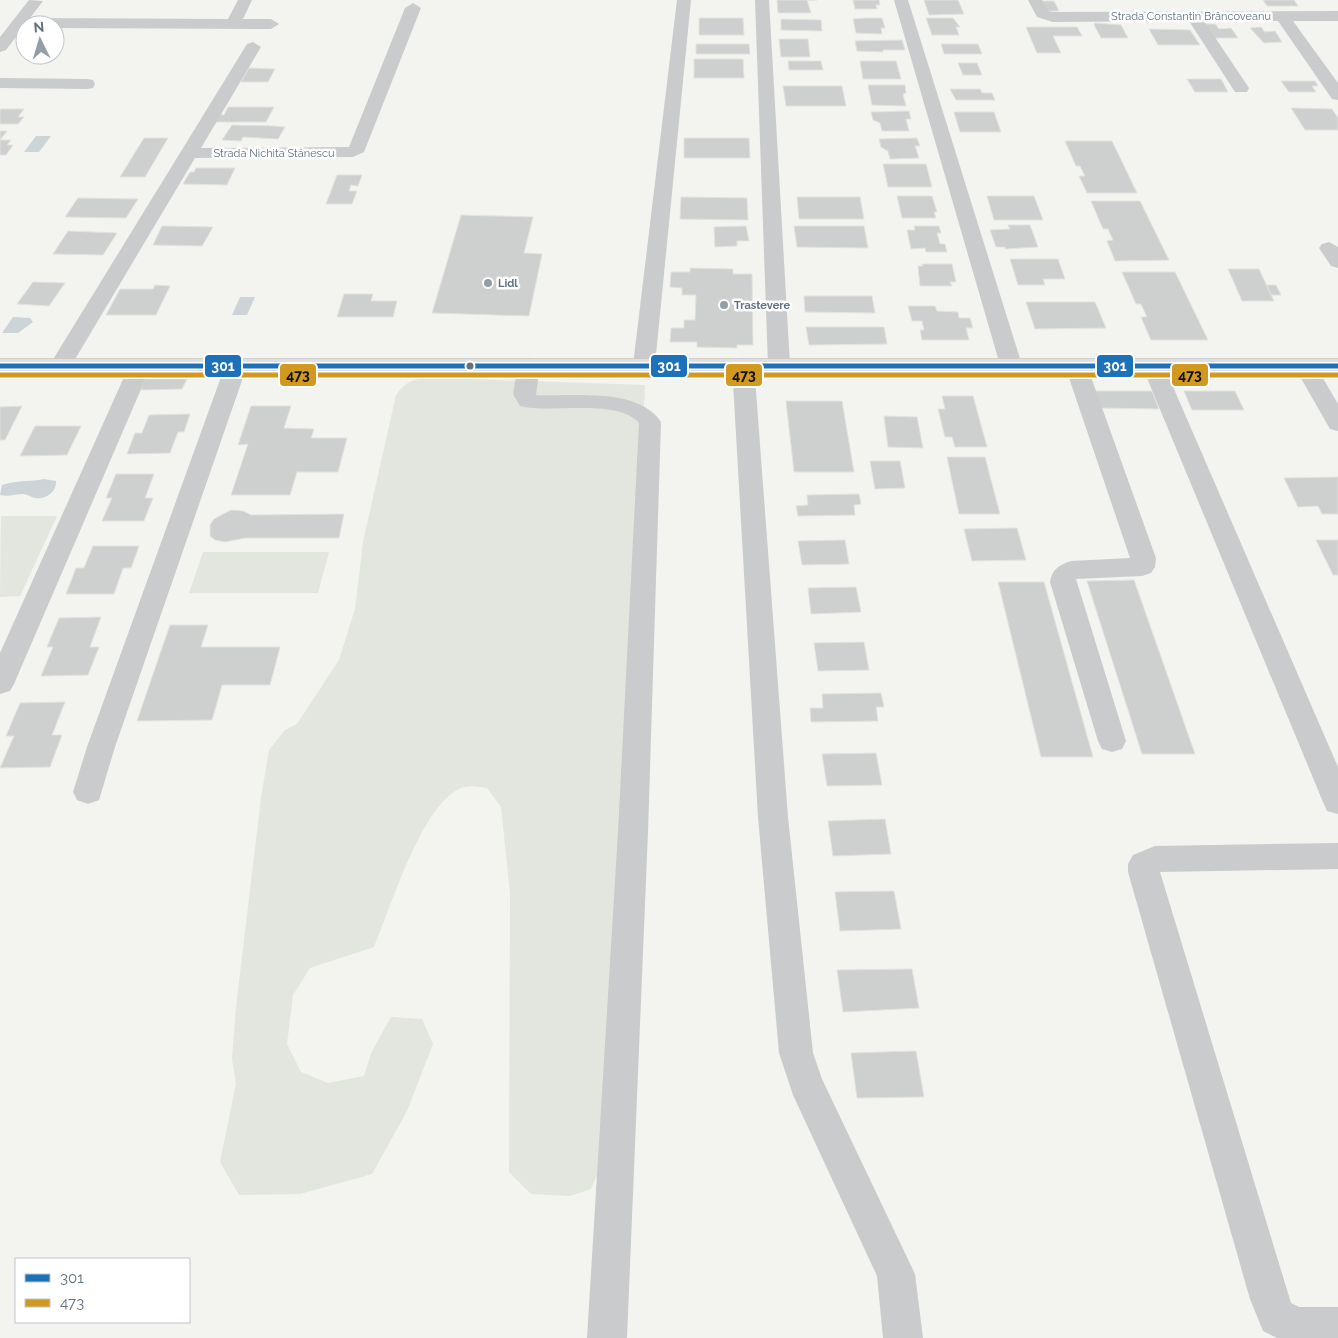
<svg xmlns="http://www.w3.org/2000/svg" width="1338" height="1338" font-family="Raleway,sans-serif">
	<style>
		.green { fill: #e2e6de }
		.water { fill: #ccd4d7 }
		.building { fill: #cecfcf; stroke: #e2e2e0 }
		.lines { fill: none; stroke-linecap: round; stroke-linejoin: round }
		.secondary-casing { stroke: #cfd1d0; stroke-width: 2 }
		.street { fill: #cacbcc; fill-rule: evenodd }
		.secondary { fill: #dfdfe0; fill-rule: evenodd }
		.bus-1-casing { stroke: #fff; stroke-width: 8 }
		.bus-2-casing { stroke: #fff; stroke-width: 8 }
		.bus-1 { stroke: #1d71b8; stroke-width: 5 }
		.bus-2 { stroke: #d29920; stroke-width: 5 }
		.poi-dot { fill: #949ea8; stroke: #fff; stroke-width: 2 }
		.bus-dot { fill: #617182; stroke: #fff; stroke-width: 2 }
		.labels { text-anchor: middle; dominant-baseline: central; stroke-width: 5; stroke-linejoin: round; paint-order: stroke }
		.far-street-label { font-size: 11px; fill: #617182; stroke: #fff }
		.far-poi-label { font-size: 11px; font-weight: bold; fill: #617182; stroke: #fff; text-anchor: start }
		.line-badge { stroke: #fff; stroke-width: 2 }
		.badge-label { font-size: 14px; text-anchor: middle; font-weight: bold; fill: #fff }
		.pale-badge-label { font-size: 14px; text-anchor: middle; font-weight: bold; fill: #111 }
	</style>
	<rect width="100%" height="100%" fill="#f3f3f0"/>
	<g class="green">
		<path d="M440,378l205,7 -43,779 -11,25 -21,7 -39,-2 -22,-22 1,-279 -9,-86 -14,-19c-7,-1 -17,-3 -23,-1 -42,13 -73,121 -90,160l-64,21 -17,27 -6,49 14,28 27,11 36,-7 8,-25 19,-34 31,2 11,25 -26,67 -35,63 -72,20 -61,1 -19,-33 16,-78 -4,-25 4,-52 25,-209 8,-48 16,-20 12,-6 42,-64 16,-51 8,-67 33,-147c14,-19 23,-16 44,-17z"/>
		<polygon points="1,516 57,516 20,596 0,597"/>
		<polygon points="203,552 329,552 318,593 189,593"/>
	</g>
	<g class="water">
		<polygon points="36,136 51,136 39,152 24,152"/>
		<polygon points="240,297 255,297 247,315 232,315"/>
		<polygon points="13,317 30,318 33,322 18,333 2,333"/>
		<path d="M44,479l12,2c1,11 -11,19 -21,17 -4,-1 -8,-4 -12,-4 -8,0 -14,3 -23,1l2,-10c14,-5 27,-3 42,-6z"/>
	</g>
	<g class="building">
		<polygon points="777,0 817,0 807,0 811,13 778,13"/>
		<polygon points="853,0 879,0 880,5 876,5 877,9 855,9"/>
		<polygon points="924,0 958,0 964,14 929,15"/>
		<polygon points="1263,0 1294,0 1298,6 1267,6"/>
		<polygon points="1040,1 1054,1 1059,11 1044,11"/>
		<polygon points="699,18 743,18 744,35 699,35"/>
		<polygon points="866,18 882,18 885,28 881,28 882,34 856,33 853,19"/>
		<polygon points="926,18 953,18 960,27 956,27 959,35 932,35"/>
		<polygon points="781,19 821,20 822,31 781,30"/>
		<polygon points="1095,23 1121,25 1128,38 1101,38 1094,25"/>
		<polygon points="1203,24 1215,24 1219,29 1231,28 1238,38 1215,38"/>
		<polygon points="1026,27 1077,27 1082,36 1053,36 1061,53 1037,53"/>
		<polygon points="1261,27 1265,32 1275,31 1282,42 1264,43 1250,28"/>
		<polygon points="1149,29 1190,30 1200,45 1158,45"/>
		<polygon points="779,39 808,39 810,57 781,57"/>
		<polygon points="902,40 905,50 883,50 883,52 857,51 855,41"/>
		<polygon points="696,44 749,44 750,54 696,54"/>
		<polygon points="941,44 978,44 982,54 944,54"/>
		<polygon points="694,59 743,59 744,78 694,78"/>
		<polygon points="788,61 821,61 823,70 789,70"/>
		<polygon points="860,61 896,61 901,79 863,79"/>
		<polygon points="958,63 977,63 982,75 963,75"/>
		<polygon points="249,68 275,69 268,82 241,82"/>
		<polygon points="1187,79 1221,79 1228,92 1195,92"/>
		<polygon points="1281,81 1315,81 1318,86 1312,86 1316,92 1289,92"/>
		<polygon points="868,85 905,85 906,93 903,94 906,106 872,105"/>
		<polygon points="783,86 842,86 846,106 786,106"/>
		<polygon points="950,89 980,89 982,93 992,93 995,100 956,100"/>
		<polygon points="228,107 274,107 266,122 211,122 215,114 224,115"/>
		<polygon points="1291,108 1332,109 1338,118 1338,130 1305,130"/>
		<polygon points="0,109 24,109 18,117 24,117 18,124 0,124"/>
		<polygon points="909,111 911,119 906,119 909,131 882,131 880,123 873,120 871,112"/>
		<polygon points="954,112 994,112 1001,132 960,132"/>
		<polygon points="232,125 274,126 285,127 278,139 243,137 241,141 222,140"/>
		<polygon points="0,131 7,131 0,140 11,140 7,145 13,145 6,155 0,155"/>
		<polygon points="144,138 168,138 145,177 120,177"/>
		<polygon points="684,138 749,138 750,158 684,158"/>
		<polygon points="917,138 920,146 915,146 919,158 890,159 888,151 881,147 879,139"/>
		<polygon points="1065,141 1112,141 1137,193 1087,193 1079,176 1085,176 1080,166 1076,166"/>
		<polygon points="883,164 926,164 932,187 888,187"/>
		<polygon points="196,168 235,168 227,185 183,184 190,172 194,172"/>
		<polygon points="337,175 362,175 358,186 351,185 349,191 357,191 352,204 326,204"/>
		<polygon points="897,196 932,196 937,212 934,212 936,218 902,218"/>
		<polygon points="987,196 1034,196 1043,220 994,220"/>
		<polygon points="681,197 747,198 748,220 680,219"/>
		<polygon points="797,197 860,197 864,219 799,219"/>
		<polygon points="78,198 138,199 126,218 65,217"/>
		<polygon points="1091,201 1140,201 1169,260 1115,261 1107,241 1113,240 1108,229 1103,229"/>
		<polygon points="461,215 533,217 524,253 542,254 529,316 432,313"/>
		<polygon points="1008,225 1030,225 1038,247 1005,249 1005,247 996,247 990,230 1010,229"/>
		<polygon points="162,226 213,227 202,246 153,245"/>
		<polygon points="746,226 749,241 737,241 737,246 715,247 714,227"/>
		<polygon points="794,226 864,226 868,248 797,247"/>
		<polygon points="914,226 939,226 941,233 937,233 940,244 945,244 947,252 926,252 925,248 911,249 907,230 915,230"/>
		<polygon points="68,231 117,233 103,255 53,254"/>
		<polygon points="1010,259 1058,259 1065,279 1043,279 1045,285 1018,285"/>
		<polygon points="922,264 952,264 956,282 950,282 952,286 920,286 918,266 923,266"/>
		<polygon points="690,268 733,269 733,274 752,274 753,345 737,345 737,348 697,347 697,342 670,342 671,328 684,328 684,320 695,320 696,295 682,295 682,288 670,287 671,272 690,272"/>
		<polygon points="1228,269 1259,269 1274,301 1242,301"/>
		<polygon points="1122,272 1175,272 1208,340 1151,340 1141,317 1147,317 1141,304 1136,304"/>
		<polygon points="33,282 65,283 49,306 17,304"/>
		<polygon points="155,285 170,286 156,315 106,315 120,289 153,289"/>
		<polygon points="1267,285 1276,285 1281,295 1271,295"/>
		<polygon points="344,294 373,294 371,301 397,301 393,317 337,317"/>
		<polygon points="804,296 872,296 875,313 805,312"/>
		<polygon points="1026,302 1095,302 1106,328 1035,329"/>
		<polygon points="908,306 935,306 937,311 958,312 959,318 970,318 973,328 966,328 969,340 922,340 920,330 924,330 922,321 912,321"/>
		<polygon points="806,327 884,327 887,344 809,345"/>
		<polygon points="145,379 187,379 182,389 141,390"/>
		<polygon points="1094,391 1152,391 1159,409 1100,408"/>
		<polygon points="1184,391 1235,391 1244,410 1192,410"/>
		<polygon points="942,396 973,396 987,447 955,447 952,437 945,437 938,409 945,409"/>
		<polygon points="786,401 842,401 854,472 794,472"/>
		<polygon points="22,406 5,440 0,440 0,407"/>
		<polygon points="251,406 291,406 284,428 314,429 311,438 347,438 338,472 297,472 290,495 231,495 248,444 238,445"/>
		<polygon points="190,414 184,432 178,432 170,453 127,454 135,433 142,433 149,415"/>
		<polygon points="884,416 917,417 923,448 888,447"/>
		<polygon points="35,426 81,426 67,455 20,456"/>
		<polygon points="947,457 985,457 1000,514 959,514"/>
		<polygon points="870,461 900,461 905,488 875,489"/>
		<polygon points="116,474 154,474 145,498 153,498 144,521 102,521 112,498 106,498"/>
		<polygon points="1338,477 1338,514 1322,514 1318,506 1298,507 1284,478"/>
		<polygon points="859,494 861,504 854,505 855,515 798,516 796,506 808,505 807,495"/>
		<polygon points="231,510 243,511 251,515 344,514 339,538 245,538 225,542 215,540 210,536 210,525 214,519"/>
		<polygon points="1017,528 1026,560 972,561 964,529"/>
		<polygon points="845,540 849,564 802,565 798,541"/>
		<polygon points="1316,540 1338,540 1338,575 1333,575"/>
		<polygon points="93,546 139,546 131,568 123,568 114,594 66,594 76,568 84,568"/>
		<polygon points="1134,580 1195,754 1142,754 1087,581"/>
		<polygon points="998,582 1044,582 1093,757 1041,757"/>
		<polygon points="856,587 861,612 811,614 808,588"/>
		<polygon points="101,617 90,647 99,647 88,675 41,676 53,647 47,647 59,618"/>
		<polygon points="170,625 208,625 201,647 280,647 270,685 222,685 212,720 137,721"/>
		<polygon points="864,642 869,670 818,671 814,643"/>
		<polygon points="881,693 884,707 876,707 878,721 811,722 810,708 823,708 822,694"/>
		<polygon points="65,702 52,735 62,735 50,767 0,768 14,736 6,736 20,703"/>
		<polygon points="876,753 882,785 827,786 822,754"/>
		<polygon points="885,819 891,854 833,856 828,821"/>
		<polygon points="894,891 901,929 840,931 835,892"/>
		<polygon points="912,969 919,1008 843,1012 837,970"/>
		<polygon points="916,1051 924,1097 857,1098 851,1053"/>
	</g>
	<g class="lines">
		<defs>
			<rect id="secondary" x="0" y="359" width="1338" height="14"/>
		</defs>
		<use href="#secondary" class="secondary-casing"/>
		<g class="street">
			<polygon points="29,0 43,1 30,18 228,19 238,0 252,0 243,19 271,19 279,24 271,29 55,28 55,25 25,25 6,50 0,52 0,37"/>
			<polygon points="677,0 691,0 655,365 652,370 644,372 636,370 633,365"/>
			<polygon points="755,0 769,0 790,365 787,370 779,372 771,370 768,365"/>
			<polygon points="894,0 908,0 1022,365 1019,370 1011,372 1003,370 1000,365"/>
			<polygon points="1028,0 1042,0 1048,11 1053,12 1338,11 1338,21 1293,21 1338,83 1338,100 1332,99 1278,21 1204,21 1249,88 1247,92 1235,92 1189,21 1053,22 1037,17"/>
			<polygon points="413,3 421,8 364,152 353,157 195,158 71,366 68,371 60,373 52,371 49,366 247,44 253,42 261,47 201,148 349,147 405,8"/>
			<polygon points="0,78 87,79 93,80 95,84 93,88 87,89 0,88"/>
			<polygon points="1329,242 1338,247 1338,268 1331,266 1319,248 1322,244"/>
			<path d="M529,358l8,2 3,5 -4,30c37,2 102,-8 125,27l-13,410 -21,506h-40l31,-506 21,-409c-22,-25 -88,-9 -119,-17l-7,-12 5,-29 3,-5z"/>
			<polygon points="743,358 751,360 754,365 788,817 813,1053 822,1079 915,1274 923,1338 883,1338 877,1276 793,1095 779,1053 758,817 732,365 735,360"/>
			<polygon points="140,359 148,361 151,366 14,684 10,691 0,694 0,653 129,366 132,361"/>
			<polygon points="236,359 244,361 247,366 115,747 99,800 88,804 77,800 73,792 87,747 225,366 228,361"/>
			<path d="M1076,359l8,2 3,5 69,192 -1,9 -4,6 -9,3 -66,3 50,162 -4,8 -10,3 -10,-3 -4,-8 -48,-159c2,-13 9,-17 21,-21l59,-3 -65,-192 3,-5z"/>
			<polygon points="1153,359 1161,361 1164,366 1338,767 1338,814 1327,811 1323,802 1142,366 1145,361"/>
			<polygon points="1305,359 1313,361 1338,404 1338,431 1330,429 1294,366 1297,361"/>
			<polygon points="1338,843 1338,869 1160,872 1291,1303 1299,1307 1338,1307 1338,1338 1277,1338 1263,1331 1250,1299 1128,872 1128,864 1133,855 1155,846"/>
		</g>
		<use href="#secondary" class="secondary"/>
		<defs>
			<polyline id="bus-1" points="0,366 1338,366"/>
			<polyline id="bus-2" points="0,375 1338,375"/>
		</defs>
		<use href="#bus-1" class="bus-1-casing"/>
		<use href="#bus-2" class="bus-2-casing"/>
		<use href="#bus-1" class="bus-1"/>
		<use href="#bus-2" class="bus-2"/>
	</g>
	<g class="poi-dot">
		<circle cx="488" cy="283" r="5"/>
		<circle cx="724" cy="305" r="5"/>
	</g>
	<circle class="bus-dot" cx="470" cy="366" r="4.5"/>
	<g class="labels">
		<g class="far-street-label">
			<text x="1191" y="16">Strada Constantin Brâncoveanu</text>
			<text x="274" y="153">Strada Nichita Stănescu</text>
		</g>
		<g class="far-poi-label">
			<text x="498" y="283">Lidl</text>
			<text x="734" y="305">Trastevere</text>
		</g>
	</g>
	<g class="line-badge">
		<rect x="204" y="354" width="38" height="24" rx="5" fill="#1d71b8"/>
		<rect x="650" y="354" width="38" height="24" rx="5" fill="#1d71b8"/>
		<rect x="1096" y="354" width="38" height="24" rx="5" fill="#1d71b8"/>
		<rect x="279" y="363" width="38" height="24" rx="5" fill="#d29920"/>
		<rect x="725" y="363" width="38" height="24" rx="5" fill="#d29920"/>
		<rect x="1171" y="363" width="38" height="24" rx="5" fill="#d29920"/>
	</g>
	<g class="badge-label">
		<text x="223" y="371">301</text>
		<text x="669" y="371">301</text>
		<text x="1115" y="371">301</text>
	</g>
	<g class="pale-badge-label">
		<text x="298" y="380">473</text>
		<text x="744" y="380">473</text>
		<text x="1190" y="380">473</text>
	</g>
	<rect x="15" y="1258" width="175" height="65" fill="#ffffff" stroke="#c0c6cd"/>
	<rect x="25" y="1274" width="25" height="8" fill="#1d71b8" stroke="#c0c6cd"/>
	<text x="60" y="1283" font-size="15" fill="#617182">301</text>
	<rect x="25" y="1299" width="25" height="8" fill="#d29920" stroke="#c0c6cd"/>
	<text x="60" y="1308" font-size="15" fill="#617182">473</text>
	<g transform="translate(40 40) rotate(355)"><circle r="24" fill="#ffffff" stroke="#c0c6cd"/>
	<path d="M0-4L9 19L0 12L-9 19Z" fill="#949ea8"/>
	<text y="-8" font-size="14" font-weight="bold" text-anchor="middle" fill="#617182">N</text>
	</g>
</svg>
